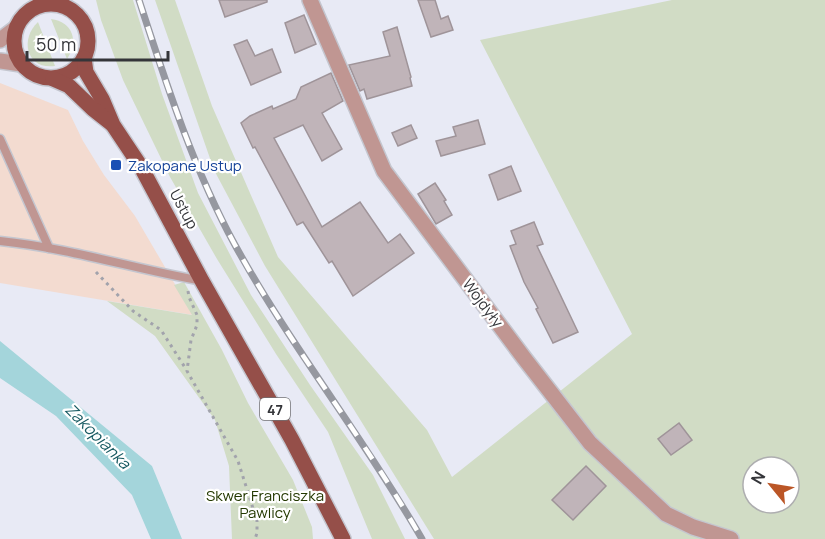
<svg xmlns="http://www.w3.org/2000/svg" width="825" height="539" font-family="Manrope,sans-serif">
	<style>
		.commercial { fill: #f3dbd0 }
		.green { fill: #d1dcc5; fill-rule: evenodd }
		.water { fill: #a4d5db }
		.building { fill: #c0b4b9; stroke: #9f9499; stroke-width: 1.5 }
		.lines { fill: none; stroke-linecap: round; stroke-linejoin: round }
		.service-casing { stroke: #c4c6cf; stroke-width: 11 }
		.minor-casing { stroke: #c4c6cf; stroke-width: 18 }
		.primary-casing { stroke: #c4c6cf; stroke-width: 18 }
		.path { stroke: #a2a3ac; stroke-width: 3; stroke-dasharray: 3 4.5; stroke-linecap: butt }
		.service { stroke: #c09692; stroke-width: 8 }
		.minor { stroke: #c09692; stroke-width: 15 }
		.primary { stroke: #954f49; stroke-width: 15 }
		.rail-casing { stroke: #9698a0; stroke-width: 7 }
		.rail { stroke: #fff; stroke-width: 4.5; stroke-dasharray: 14; stroke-linecap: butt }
		.transit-dot { fill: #1a4fb4; stroke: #fff; stroke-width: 2 }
		.labels { text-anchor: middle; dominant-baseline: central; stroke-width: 4.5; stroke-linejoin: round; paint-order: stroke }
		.shield { fill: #fff; stroke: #717274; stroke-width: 1.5 }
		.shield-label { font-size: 14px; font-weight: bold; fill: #343539 }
		.transit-label { font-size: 15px; fill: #164399; stroke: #fff; text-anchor: start }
		.street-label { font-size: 15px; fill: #343539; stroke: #fff }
		.park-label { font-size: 15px; fill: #243902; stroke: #fff }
		.water-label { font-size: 16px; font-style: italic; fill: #165961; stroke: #fff }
	</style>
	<rect width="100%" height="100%" fill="#e8eaf5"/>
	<polygon class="commercial" points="0,83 68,110 83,141 104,175 135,216 193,315 0,283"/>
	<g class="green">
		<polygon points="96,0 133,0 162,94 198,193 251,295 310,385 373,475 405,539 372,539 328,432 276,354 217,259 170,177 123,80 101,20"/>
		<path d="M155,0h20l37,106 66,151 149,173 25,47 180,-143 -152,-294 192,-40h153v539h-391l-169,-273 -51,-96zM753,467h36v36h-36z"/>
		<path d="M51,19c22,3 28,22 16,40z"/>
		<path d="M38,22l17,44c-28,4 -36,-26 -17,-44z"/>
		<polygon points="184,282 222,350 248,403 293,480 312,527 313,539 232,539 229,466 215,420 155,336 107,301 192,315 174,285"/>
	</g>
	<polygon class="water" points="0,341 152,466 182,539 151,539 132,495 56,416 0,378"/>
	<g class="building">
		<polygon points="219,0 267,0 267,2 225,17"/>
		<polygon points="418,0 435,0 441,19 448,16 453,30 431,37"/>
		<polygon points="304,15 316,44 295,53 285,23"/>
		<polygon points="397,27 411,77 410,78 412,86 367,99 364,89 360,91 349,65 390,56 383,32"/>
		<polygon points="247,40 255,56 272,49 281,72 251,85 234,45"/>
		<polygon points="331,73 343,101 322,113 342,149 322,161 303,125 274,138 322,227 360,202 388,243 400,234 414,253 353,296 332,261 329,263 303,222 297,225 255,147 253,148 241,123 250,116 272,106 273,109 296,99 301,87"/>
		<polygon points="478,120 485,144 441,156 436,141 456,136 453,127"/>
		<polygon points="411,125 417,138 398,146 392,133"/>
		<polygon points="511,166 521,191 498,200 489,175"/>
		<polygon points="435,183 446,200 444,201 452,215 436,224 418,194"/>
		<polygon points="534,222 543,244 537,246 578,332 553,343 536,309 538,308 524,282 510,246 516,244 511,231"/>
		<polygon points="679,423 692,440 671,455 658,439"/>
		<polygon points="586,466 606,486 573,520 552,500"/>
	</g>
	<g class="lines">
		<defs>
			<g id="service">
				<polyline points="0,139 49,248"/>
				<path d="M0,241c69,7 135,28 202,40"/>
			</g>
			<g id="minor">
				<polyline points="310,0 384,171 524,358 590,443 666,514 693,527 731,539"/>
				<polyline points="0,40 16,28"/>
				<polyline points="0,61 21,64"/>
			</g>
			<g id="primary">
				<circle cx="51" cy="41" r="37"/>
				<polyline points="84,58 86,72 102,99 113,125 141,167 202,281 292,440 343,539"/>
				<polyline points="53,79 69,86 93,109 112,124"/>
			</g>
		</defs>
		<use href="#service" class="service-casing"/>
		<use href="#minor" class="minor-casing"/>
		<use href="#primary" class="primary-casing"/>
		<g class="path">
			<polyline points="96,272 133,311 161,330 186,369"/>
			<polyline points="188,291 189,297 197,315 197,325 191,340 187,371 238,461 257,521 257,533 255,539"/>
		</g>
		<use href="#service" class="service"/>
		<use href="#minor" class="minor"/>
		<use href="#primary" class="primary"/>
		<defs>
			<path id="rail" d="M139,0c27,83 54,168 96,245 56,102 129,193 187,294"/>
		</defs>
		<use href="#rail" class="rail-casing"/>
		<use href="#rail" class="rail"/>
	</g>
	<rect class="transit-dot" x="110" y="159" width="12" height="12" rx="3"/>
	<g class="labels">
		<rect class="shield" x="260" y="398" width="30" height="22" rx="4.5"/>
		<g class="shield-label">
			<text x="275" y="409">47</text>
		</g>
		<g class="transit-label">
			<text x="128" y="165">Zakopane Ustup</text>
		</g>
		<g class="street-label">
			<text transform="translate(184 209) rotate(62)">Ustup</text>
			<text transform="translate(483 303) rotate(53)">Wojdyły</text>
		</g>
		<g class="park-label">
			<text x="265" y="495">Skwer Franciszka<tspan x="265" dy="17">Pawlicy</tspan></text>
		</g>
		<g class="water-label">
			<text transform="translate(98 436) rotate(45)">Zakopianka</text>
		</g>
	</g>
	<g transform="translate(771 485) rotate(300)"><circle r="28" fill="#ffffff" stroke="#aeaeb0" stroke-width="1.5"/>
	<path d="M0-4.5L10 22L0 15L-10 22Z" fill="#bb5626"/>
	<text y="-9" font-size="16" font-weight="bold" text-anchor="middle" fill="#343539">N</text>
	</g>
	<path d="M27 51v9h141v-9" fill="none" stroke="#343539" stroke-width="3"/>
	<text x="36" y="51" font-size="18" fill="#343539" stroke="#ffffff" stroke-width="4.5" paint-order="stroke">50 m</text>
</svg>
